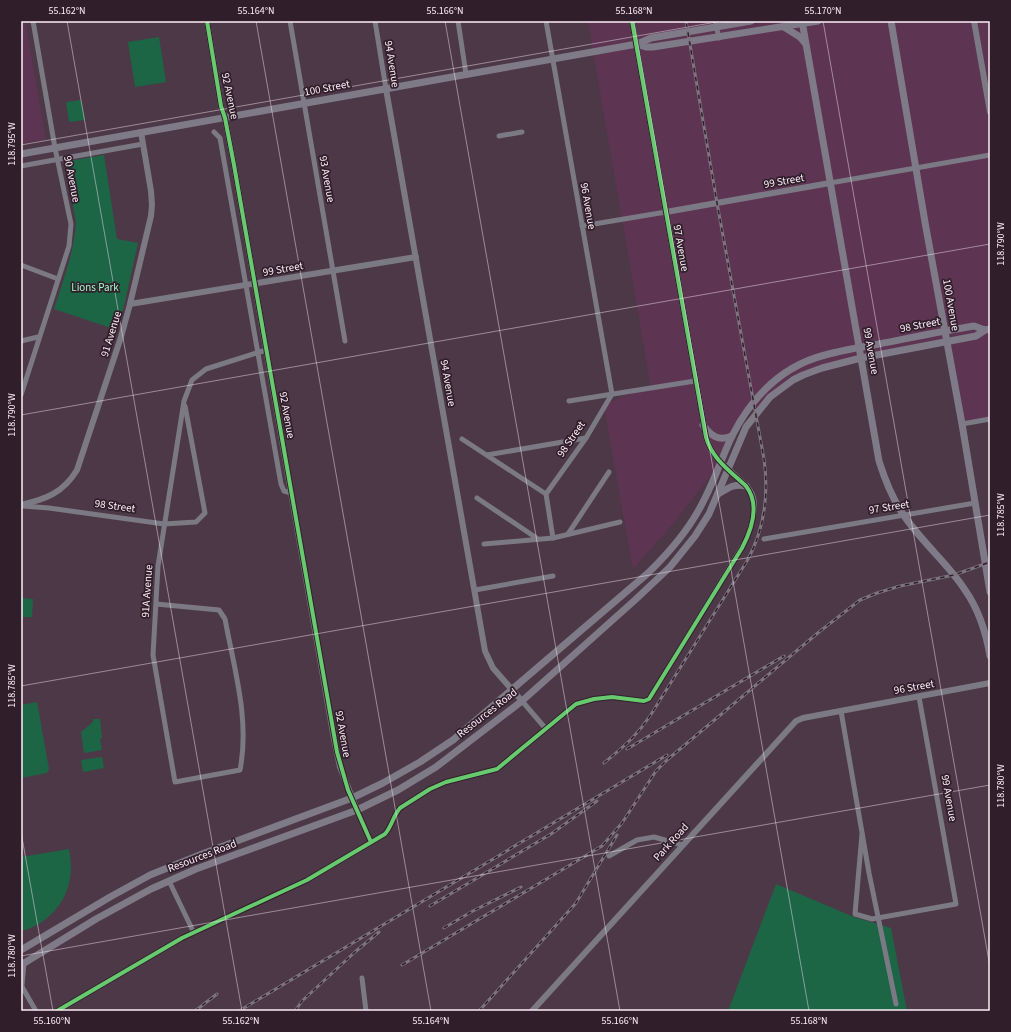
<svg xmlns="http://www.w3.org/2000/svg" width="1011" height="1032" font-family="'Source Sans 3',sans-serif">
	<style>
		.built { fill: #5d3552 }
		.green { fill: #1c6645 }
		.lines { fill: none; stroke-linecap: round; stroke-linejoin: round }
		.minor { stroke: #7b7984; stroke-width: 5 }
		.tertiary { stroke: #7b7984; stroke-width: 6 }
		.secondary { stroke: #7f7a88; stroke-width: 7 }
		.rail-casing { stroke: #7d7480; stroke-width: 3 }
		.rail { stroke: #301f2b; stroke-width: 1.5; stroke-dasharray: 4.5; stroke-linecap: butt }
		.cycleway-casing { stroke: #301f2b; stroke-width: 6 }
		.cycleway { stroke: #67ca6e; stroke-width: 4 }
		.ticks { fill: none; stroke: #fdeef8; stroke-width: 1; stroke-opacity: 0.45 }
		.labels { text-anchor: middle; dominant-baseline: central; stroke-width: 3.5; stroke-linejoin: round; paint-order: stroke }
		.street-label { font-size: 11px; fill: #fdeef8; stroke: #301f2b }
		.park-label { font-size: 11px; fill: #a4fbc9; stroke: #301f2b }
		.neatline { fill: none; stroke: #fdeef8; stroke-width: 1.5 }
		.ticks-label { font-size: 10px; text-anchor: middle; fill: #fdeef8 }
	</style>
	<rect width="100%" height="100%" fill="#4d3847"/>
	<g class="built">
		<polygon points="21,21 25,21 46,140 21,144"/>
		<polygon points="588,21 990,21 990,419 962,424 946,342 861,358 793,380 756,414 754,401 720,463 672,525 633,569 604,406 616,399 651,387"/>
	</g>
	<g class="green">
		<polygon points="159,37 166,82 135,87 128,42"/>
		<polygon points="81,100 85,120 69,122 66,102"/>
		<path d="M104,155l13,84 21,4 -14,63 -7,24 -63,-21c9,-28 20,-57 22,-86l-10,-60 3,-2z"/>
		<polygon points="21,598 33,599 32,617 21,617"/>
		<polygon points="37,702 49,769 47,773 21,778 21,705"/>
		<polygon points="93,719 100,719 102,738 100,739 102,750 84,753 81,732 93,722"/>
		<polygon points="102,757 104,768 83,772 81,760"/>
		<path d="M69,849c2,11 3,23 0,34 -5,23 -25,43 -48,48v-74z"/>
		<polygon points="776,884 854,917 891,928 907,1011 728,1011"/>
	</g>
	<g class="lines">
		<g class="minor">
			<polyline points="290,21 345,341"/>
			<polyline points="375,21 386,89"/>
			<polyline points="458,21 466,74"/>
			<polyline points="546,21 612,394"/>
			<polyline points="715,21 719,38"/>
			<polyline points="214,132 220,138 281,484 284,491 291,493"/>
			<polyline points="499,136 522,132"/>
			<polyline points="21,166 143,144"/>
			<polyline points="830,183 990,155"/>
			<polyline points="582,226 666,212"/>
			<polyline points="21,265 58,279"/>
			<polyline points="21,341 38,337"/>
			<polyline points="21,395 69,246 71,224 55,148 33,21"/>
			<polyline points="569,401 695,381"/>
			<polyline points="962,424 990,419"/>
			<polyline points="462,439 546,494 553,538"/>
			<polyline points="487,455 586,438"/>
			<polyline points="546,494 586,438 612,394"/>
			<polyline points="477,498 538,539"/>
			<polyline points="23,506 49,508 164,524 196,522 205,513 185,406"/>
			<polyline points="568,534 609,472"/>
			<polyline points="764,539 975,503"/>
			<polyline points="484,544 553,538 620,522"/>
			<polyline points="475,590 553,576"/>
			<path d="M156,604l63,6 6,9c9,49 25,101 15,151l-65,12 -22,-127 5,-89 26,-165 8,-21 14,-11 60,-19"/>
			<polyline points="522,701 546,729"/>
			<polyline points="841,711 869,873 896,1004"/>
			<polyline points="357,810 371,842"/>
			<polyline points="862,834 855,914 872,919 956,904 919,697"/>
			<polyline points="609,856 637,840 654,837 682,845"/>
			<polyline points="169,881 194,933"/>
			<polyline points="362,978 366,1011"/>
			<polyline points="21,985 36,1011"/>
			<path d="M57,1011l125,-73 125,-58 78,-46c7,-8 8,-18 15,-26l30,-19 16,-7 51,-13 79,-65 18,-5 18,-2 32,4 5,-2 97,-159c5,-15 14,-36 4,-50 -6,-8 -14,-14 -21,-21"/>
		</g>
		<g class="tertiary">
			<polyline points="207,21 221,106 225,118 234,165 334,739 340,767 357,810"/>
			<path d="M632,21l74,416c4,14 11,24 23,32"/>
			<polyline points="974,21 990,112"/>
			<polyline points="386,89 485,651 493,668 522,701"/>
			<polyline points="666,212 830,183"/>
			<polyline points="130,304 416,257"/>
			<path d="M21,505c25,-6 42,-12 56,-35l44,-133 9,-33 21,-88 1,-11 -1,-14 -10,-59"/>
			<polyline points="532,1011 796,721 803,718 990,683"/>
		</g>
		<g class="secondary">
			<path d="M802,21l77,440c6,19 13,37 24,53 18,28 45,49 62,76 14,20 21,42 25,66"/>
			<polyline points="891,21 926,228 962,424 990,592"/>
			<polyline points="784,27 800,37 805,43"/>
			<polyline points="637,44 646,47 653,47 818,21"/>
			<polyline points="21,154 637,44 651,38 751,21"/>
			<path d="M703,425c8,11 16,17 29,11"/>
			<path d="M718,494c10,-6 17,-11 28,-8"/>
			<path d="M21,950l89,-53 40,-22 52,-21 150,-56 31,-15 37,-21 33,-22 194,-166c23,-22 43,-45 57,-74 11,-21 18,-43 28,-64 20,-39 50,-70 93,-81 18,-5 36,-8 54,-11 31,-6 63,-13 95,-18l11,4"/>
			<polyline points="21,965 96,919 151,889 196,869 357,810 398,790 436,767 522,701 635,600 670,567 695,536 709,514 746,427 770,397 793,380 803,375 822,368 861,358 976,336 985,330 990,329"/>
			<polyline points="21,985 23,963"/>
		</g>
		<defs>
			<g id="rail">
				<polyline points="627,749 784,656"/>
				<path d="M604,763c19,-16 32,-26 46,-47l97,-155c18,-33 22,-66 17,-102l-47,-256 -31,-182"/>
				<polyline points="430,906 551,834 597,801"/>
				<polyline points="444,928 471,912 521,887"/>
				<polyline points="402,965 602,846 622,823 656,771 667,760 819,632 860,600 877,593 900,586 954,575 990,562"/>
				<polyline points="195,1011 217,994"/>
				<polyline points="239,1011 667,755"/>
				<polyline points="295,1011 302,1001 355,952 379,932"/>
				<polyline points="479,1011 576,903 617,835"/>
			</g>
		</defs>
		<use href="#rail" class="rail-casing"/>
		<use href="#rail" class="rail"/>
		<defs>
			<g id="cycleway">
				<polyline points="207,21 221,106 225,118 234,165 337,752 348,790 371,842"/>
				<path d="M57,1011l125,-73 125,-58 78,-46c7,-8 8,-18 15,-26l30,-19 16,-7 51,-13 79,-65 18,-5 18,-2 32,4 5,-2 93,-151c10,-19 18,-44 4,-62 -16,-15 -34,-27 -40,-49l-74,-416"/>
			</g>
		</defs>
		<use href="#cycleway" class="cycleway-casing"/>
		<use href="#cycleway" class="cycleway"/>
	</g>
	<path class="ticks" d="M67,21l175,990M256,21l175,990M445,21l175,990M634,21l175,990M823,21l167,946M21,145l701,-124M21,415l969,-171M21,686l969,-171M21,832l32,179M21,956l969,-171"/>
	<g class="labels">
		<g class="street-label">
			<text transform="translate(392 64) rotate(81)">94 Avenue</text>
			<text transform="translate(327 88) rotate(-11)">100 Street</text>
			<text transform="translate(230 96) rotate(78)">92 Avenue</text>
			<text transform="translate(72 179) rotate(79)">90 Avenue</text>
			<text transform="translate(327 179) rotate(80)">93 Avenue</text>
			<text transform="translate(784 181) rotate(-10)">99 Street</text>
			<text transform="translate(588 206) rotate(80)">96 Avenue</text>
			<text transform="translate(681 248) rotate(80)">97 Avenue</text>
			<text transform="translate(283 269) rotate(-10)">99 Street</text>
			<text transform="translate(951 305) rotate(80)">100 Avenue</text>
			<text transform="translate(920 325) rotate(-11)">98 Street</text>
			<text transform="translate(111 334) rotate(-73)">91 Avenue</text>
			<text transform="translate(871 351) rotate(80)">99 Avenue</text>
			<text transform="translate(448 383) rotate(80)">94 Avenue</text>
			<text transform="translate(287 415) rotate(80)">92 Avenue</text>
			<text transform="translate(571 439) rotate(-56)">98 Street</text>
			<text transform="translate(115 506) rotate(8)">98 Street</text>
			<text transform="translate(889 507) rotate(-9)">97 Street</text>
			<text transform="translate(147 591) rotate(-86)">91A Avenue</text>
			<text transform="translate(914 687) rotate(-10)">96 Street</text>
			<text transform="translate(487 713) rotate(-38)">Resources Road</text>
			<text transform="translate(343 734) rotate(80)">92 Avenue</text>
			<text transform="translate(949 798) rotate(80)">99 Avenue</text>
			<text transform="translate(671 842) rotate(-48)">Park Road</text>
			<text transform="translate(202 856) rotate(-21)">Resources Road</text>
		</g>
		<g class="park-label">
			<text x="95" y="287">Lions Park</text>
		</g>
	</g>
	<rect width="1011" height="1032" fill="none" stroke="#301f2b" stroke-width="44"/>
	<rect x="22" y="22" width="967" height="988" class="neatline"/>
	<g class="ticks-label">
		<text x="67" y="14">55.162°N</text>
		<text x="256" y="14">55.164°N</text>
		<text x="445" y="14">55.166°N</text>
		<text x="634" y="14">55.168°N</text>
		<text x="823" y="14">55.170°N</text>
		<text transform="translate(11 144) rotate(-90)" y="4">118.795°W</text>
		<text transform="translate(1000 244) rotate(-90)" y="4">118.790°W</text>
		<text transform="translate(11 415) rotate(-90)" y="4">118.790°W</text>
		<text transform="translate(1000 515) rotate(-90)" y="4">118.785°W</text>
		<text transform="translate(11 686) rotate(-90)" y="4">118.785°W</text>
		<text transform="translate(1000 786) rotate(-90)" y="4">118.780°W</text>
		<text transform="translate(11 956) rotate(-90)" y="4">118.780°W</text>
		<text x="52" y="1024">55.160°N</text>
		<text x="241" y="1024">55.162°N</text>
		<text x="431" y="1024">55.164°N</text>
		<text x="620" y="1024">55.166°N</text>
		<text x="809" y="1024">55.168°N</text>
	</g>
</svg>
